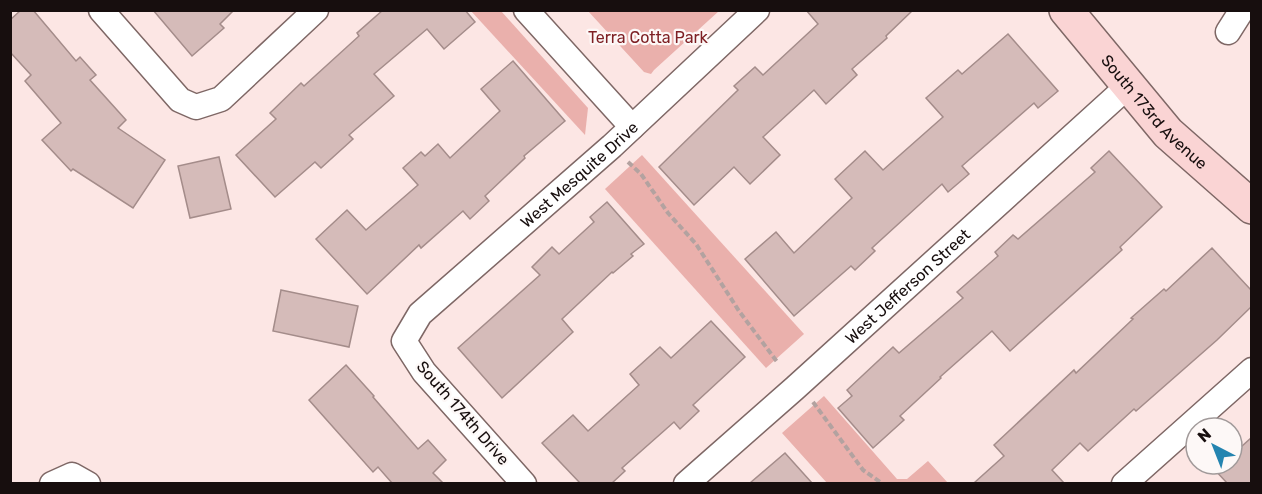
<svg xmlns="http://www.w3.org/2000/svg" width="1262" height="494" font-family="Rubik,sans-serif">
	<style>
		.green { fill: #eab0ac }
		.building { fill: #d5bbb9; stroke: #a48c8a; stroke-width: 1.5 }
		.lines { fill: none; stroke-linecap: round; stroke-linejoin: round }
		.street-casing { stroke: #7e6765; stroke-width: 27 }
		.secondary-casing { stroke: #7e6765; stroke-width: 36 }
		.path { stroke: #b3a2a0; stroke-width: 4; stroke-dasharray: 6 3; stroke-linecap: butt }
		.street { stroke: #fff; stroke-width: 24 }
		.secondary { stroke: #fad4d4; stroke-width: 33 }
		.labels { text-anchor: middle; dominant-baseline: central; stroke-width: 4.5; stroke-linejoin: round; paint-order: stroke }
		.park-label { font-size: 16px; fill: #7e2024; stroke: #fdf8f7 }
		.street-label { font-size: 16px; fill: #170e0e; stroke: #fdf8f7 }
	</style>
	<rect width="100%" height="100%" fill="#fce6e4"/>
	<g class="green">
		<polygon points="471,11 501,11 588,108 585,135"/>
		<polygon points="588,11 719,11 654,70 651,74 644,72"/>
		<polygon points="642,155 804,334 766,368 605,189"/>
		<polygon points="824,396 897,479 907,479 928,461 948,483 827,483 782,433"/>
	</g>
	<g class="building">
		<polygon points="21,10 33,10 76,61 80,57 96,75 90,80 126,120 118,128 165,160 133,208 73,169 71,171 42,140 61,123 25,81 31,75 10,52 10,20"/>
		<polygon points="153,10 234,10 220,24 224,28 192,56"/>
		<polygon points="383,10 465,10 475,22 444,49 427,29 374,74 394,96 349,135 353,139 321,168 315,162 275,197 236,155 276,119 270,113 301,83 304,86 359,36 357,33"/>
		<polygon points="806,10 913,10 886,36 887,38 852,69 857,75 826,104 814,90 763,137 780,155 750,184 734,167 694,205 659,167 738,90 734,86 755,67 763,75 818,24"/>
		<polygon points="1008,34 1058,91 1038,108 1034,103 962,166 969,174 948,192 942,184 872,248 875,251 855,270 851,266 794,316 745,259 776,232 794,253 852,198 835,179 865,151 883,170 943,117 926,98 958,70 962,74"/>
		<polygon points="513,61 565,121 524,156 525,158 485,196 489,201 470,219 463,211 421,248 419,245 367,294 316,239 347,210 366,230 418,185 403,168 421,152 425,156 438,144 450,158 500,111 481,89"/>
		<polygon points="1109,151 1162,207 1120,247 1122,250 1010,351 992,331 940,377 941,378 900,416 904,420 873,448 838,408 852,396 847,390 893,347 899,353 963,298 957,292 998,256 995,252 1013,235 1018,239 1095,172 1091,168"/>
		<polygon points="219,157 231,209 190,218 178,166"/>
		<polygon points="607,202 644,244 631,254 633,256 613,273 612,272 562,319 573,332 502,398 458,348 540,275 532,267 552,247 559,254 594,222 590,217"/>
		<polygon points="1212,248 1251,290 1251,307 1217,340 1136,411 1134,409 1088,451 1080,443 1052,470 1064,483 974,483 1004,456 994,445 1074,370 1076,373 1133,319 1131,318 1164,289 1166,291"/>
		<polygon points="281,290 358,306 349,347 273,331"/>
		<polygon points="711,321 745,357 693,405 699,411 680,429 674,422 622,468 625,471 612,483 580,483 542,443 573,415 588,431 639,385 630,374 660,347 671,358"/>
		<polygon points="346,365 374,396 373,397 418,449 428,440 446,460 433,473 443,483 392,483 378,467 373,472 309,400"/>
		<polygon points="1251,438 1251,483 1227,483 1215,470 1222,464 1232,464 1232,455"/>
		<polygon points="785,453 812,483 750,483"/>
	</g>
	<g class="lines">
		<defs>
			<g id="street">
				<polyline points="101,10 180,100 196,107 221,99 316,10"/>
				<polyline points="526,10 632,127"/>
				<polyline points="1228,32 1242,10"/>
				<polyline points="52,484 72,475 88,484"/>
				<path id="s1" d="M524,484l-100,-112 -20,-31 16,-27 192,-168 145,-136"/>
				<path id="s2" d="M686,484l109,-96 333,-302"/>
				<polyline points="1124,484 1252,370"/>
			</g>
			<g id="secondary">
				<path id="s3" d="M1066,10l102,123 84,74"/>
			</g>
		</defs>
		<use href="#street" class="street-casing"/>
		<use href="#secondary" class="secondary-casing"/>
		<g class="path">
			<polyline points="628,162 641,174 668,213 696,244 739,311 778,363"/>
			<polyline points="813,402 863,470 883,484"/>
		</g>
		<use href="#street" class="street"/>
		<use href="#secondary" class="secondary"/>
	</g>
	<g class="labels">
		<g class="park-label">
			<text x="648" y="37">Terra Cotta Park</text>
		</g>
		<g class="street-label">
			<text stroke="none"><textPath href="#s3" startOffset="135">South 173rd Avenue</textPath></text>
			<text stroke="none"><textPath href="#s1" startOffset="430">West Mesquite Drive</textPath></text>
			<text stroke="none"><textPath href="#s2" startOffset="297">West Jefferson Street</textPath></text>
			<text transform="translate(463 413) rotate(49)">South 174th Drive</text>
		</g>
	</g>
	<rect width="1262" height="494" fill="none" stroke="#170e0e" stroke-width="24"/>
	<g transform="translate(1214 446) rotate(318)"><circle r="28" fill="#fdf8f7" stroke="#a19a9a" stroke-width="1.5"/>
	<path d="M0-4.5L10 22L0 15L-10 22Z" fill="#2484b0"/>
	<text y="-9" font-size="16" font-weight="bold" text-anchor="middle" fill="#170e0e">N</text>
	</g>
</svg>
